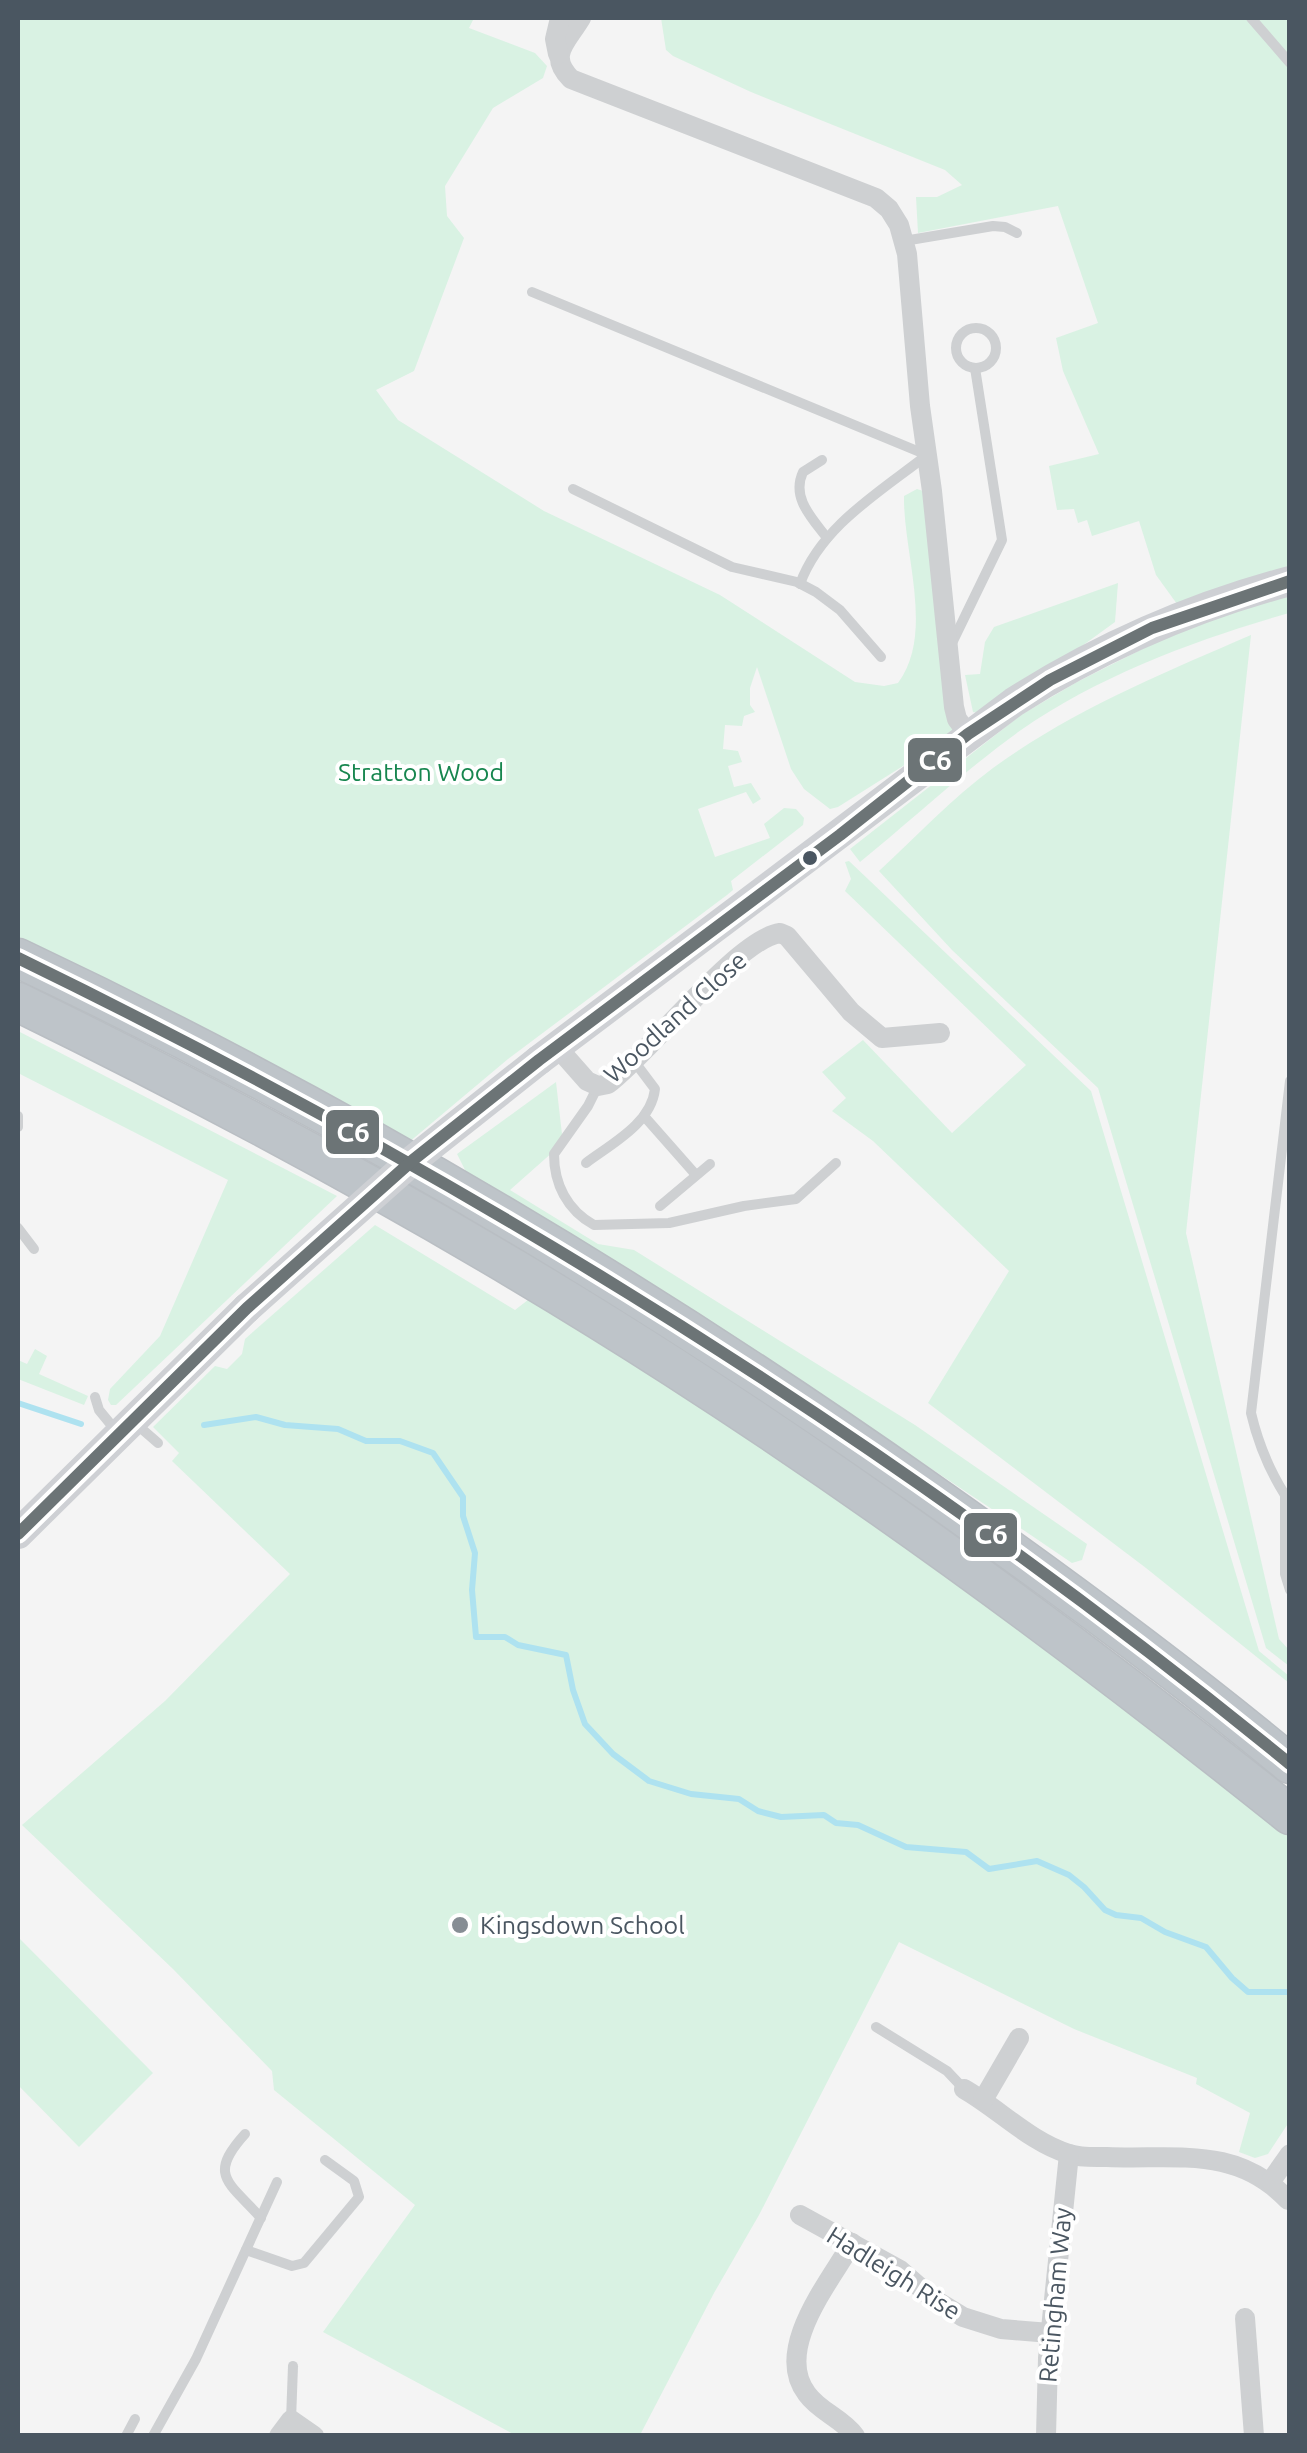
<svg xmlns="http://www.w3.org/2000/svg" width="1307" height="2453" font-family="Ubuntu,sans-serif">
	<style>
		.green { fill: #d9f2e3 }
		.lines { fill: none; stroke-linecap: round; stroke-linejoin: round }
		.stream { stroke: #aee2f0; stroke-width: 6 }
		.highway-casing { stroke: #b9bec3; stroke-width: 41 }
		.lane { stroke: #ced0d2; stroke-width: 10 }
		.street { stroke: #ced0d2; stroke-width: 20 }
		.secondary { stroke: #ced0d4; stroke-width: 30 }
		.highway { stroke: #bec4c9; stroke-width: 38 }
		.secondary-bridge { stroke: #ced0d4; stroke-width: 30 }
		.bus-1-casing { stroke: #fff; stroke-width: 20 }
		.bus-1 { stroke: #6c7476; stroke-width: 12 }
		.bus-dot { fill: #4a5661; stroke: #fff; stroke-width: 4 }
		.poi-dot { fill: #868d94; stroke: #fff; stroke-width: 4 }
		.labels { text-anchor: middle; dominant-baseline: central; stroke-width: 8; stroke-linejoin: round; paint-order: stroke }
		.park-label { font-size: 25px; fill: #17864f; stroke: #fff }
		.street-label { font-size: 25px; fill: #4a5661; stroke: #fff }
		.poi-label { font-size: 25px; fill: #4a5661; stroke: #fff; text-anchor: start }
		.line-badge { stroke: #fff; stroke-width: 4 }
		.badge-label { font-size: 28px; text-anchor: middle; font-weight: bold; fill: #fff }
	</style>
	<rect width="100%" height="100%" fill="#f4f4f4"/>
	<g class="green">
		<path d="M18,18h456l-5,10 66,25 12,13 -4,12 -50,30 -48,78 2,30 17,22 -50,133 -38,19 22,30 146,91 176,84 135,87 29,4 14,-3c37,-50 5,-129 6,-187l13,-7 6,2 31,240 -5,6 -111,70 -8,2 -26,-20 -13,-20 -34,-102 -7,21v17l5,7 -11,4 -2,10 -17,-1 -2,24 15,2 4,11 -14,4 6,21 17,-4 10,16 -8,5 -7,-12 -48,17 17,48 55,-19 -6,-14 20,-16 12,1 8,9 -1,7 -72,56 2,9 -6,5 -219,164 -100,84 -390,-200z"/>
		<path d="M661,18h628v595c-91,26 -189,62 -268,117 -56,40 -108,89 -161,132l-10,-13 171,-134 56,-33 103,-52 -3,-26 -21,-29 -17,-54 -47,15 -5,-16 -9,3 -4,-14 -17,1 -8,-44 50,-12 -36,-83 -7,-33 42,-15 -40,-117 -140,27 -2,-36h21l25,-12 -17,-15 -194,-78 -78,-36 -7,-6z"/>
		<polygon points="1118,583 1115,622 1016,694 979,713 973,712 965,675 980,674 985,642 994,627"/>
		<path d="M1251,635l-65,598 93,406 10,11v16l-23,-18 -168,-560 -146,-138 -73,-79c38,-35 72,-72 114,-103 80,-58 168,-94 258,-133z"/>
		<polygon points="849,861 1091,1091 1259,1651 1289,1676 1289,1683 1146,1568 928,1403 1009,1271 873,1141 832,1111 846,1098 822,1072 863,1040 952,1133 1026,1065 845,891 851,879 845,862"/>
		<polygon points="18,1031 337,1196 116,1405 111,1405 108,1400 110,1389 160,1336 228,1180 18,1073"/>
		<path d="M556,1082l7,61 -53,47 88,54 36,6 281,175 172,119 -5,16 -10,3c-197,-134 -397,-263 -603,-385l-12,-24z"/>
		<polygon points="375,1225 515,1310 533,1296 853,1501 1289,1836 1289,2122 1268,2154 1255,2158 1239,2152 1250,2113 1196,2084 1197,2078 1074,2029 899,1942 759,2215 714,2293 640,2435 515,2435 323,2332 415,2205 274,2090 272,2071 173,1969 22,1825 165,1701 290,1574 172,1461 179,1453 153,1427 215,1366 227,1369 242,1354 245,1339"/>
		<polygon points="35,1349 47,1356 39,1374 88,1396 84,1405 18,1379 18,1360 27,1364"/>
		<polygon points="18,1937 153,2073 79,2147 18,2085"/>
	</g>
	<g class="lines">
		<g class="stream">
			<polyline points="18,1403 81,1424"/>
			<polyline points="204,1425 256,1417 285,1425 338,1429 366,1441 400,1441 433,1453 463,1497 463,1516 475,1553 472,1590 476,1637 505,1637 518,1645 566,1655 573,1690 585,1724 613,1754 649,1781 691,1794 739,1799 758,1811 781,1817 824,1815 836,1823 858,1825 906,1847 966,1852 989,1869 1037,1861 1069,1875 1084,1887 1105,1910 1116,1915 1141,1918 1165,1932 1206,1947 1232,1978 1248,1992 1290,1992"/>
		</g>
		<defs>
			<g id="highway">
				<path d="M18,958c318,150 621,330 908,532 124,87 247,177 364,274"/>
				<path d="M18,1002c225,110 446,230 657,366 213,137 417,288 615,447"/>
			</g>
		</defs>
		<use href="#highway" class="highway-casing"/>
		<g class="lane">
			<polyline points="1251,18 1290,63"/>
			<polyline points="904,241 993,226 1005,227 1017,233"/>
			<path d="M532,292l395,163c-47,37 -106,71 -127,129"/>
			<circle cx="976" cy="348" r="20"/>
			<path d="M822,460l-19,12c-12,26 9,46 24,66"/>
			<polyline points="573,489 732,567 797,582 816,592 840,610 881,657"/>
			<polyline points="952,643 1002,540 975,368"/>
			<path d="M1290,1081l-39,332c7,30 17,55 34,82h5"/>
			<path d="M598,1086l-10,20 -34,48c0,30 13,56 40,71l75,-2 75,-17 52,-7 40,-36"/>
			<polyline points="18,1116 18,1127"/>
			<polyline points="644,1116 696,1175"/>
			<path d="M586,1163c25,-19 65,-39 69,-74l-21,-28"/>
			<polyline points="660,1206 710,1164"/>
			<polyline points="18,1228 34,1249"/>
			<polyline points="95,1397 99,1410 117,1432"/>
			<polyline points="135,1423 158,1443"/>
			<polyline points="1285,1495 1285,1574 1290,1590"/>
			<polyline points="876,2027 947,2071 964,2089"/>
			<path d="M245,2134c-38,42 -16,48 16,84"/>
			<polyline points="246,2250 292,2266 304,2263 359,2197 354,2181 325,2160"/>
			<polyline points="291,2420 293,2366"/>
			<polyline points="126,2436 135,2419"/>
			<polyline points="153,2436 196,2359 277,2182"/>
		</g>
		<g class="street">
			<path d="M581,18c-14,24 -34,37 -10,61l305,119 13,11 10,16 8,29 13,152 12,85 22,216 3,12 11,15"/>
			<polyline points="558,54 555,39 560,18"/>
			<path d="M557,1047l30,34 11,5 10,-2c41,-30 129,-145 172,-151l7,3 64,76 31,26 58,-5"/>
			<path d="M964,2089c35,20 66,53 105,65 12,4 26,3 38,3 68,3 129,-12 181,43"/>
			<polyline points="983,2100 1019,2038"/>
			<polyline points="1271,2181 1290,2154"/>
			<polyline points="800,2215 900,2270 932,2298 963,2317 1001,2329 1050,2333"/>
			<path d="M852,2243c-23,40 -79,107 -45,151 13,18 35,24 48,42"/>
			<polyline points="1245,2318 1254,2436"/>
			<polyline points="279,2436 291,2420 314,2436"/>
			<polyline points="1046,2436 1048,2358 1069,2154"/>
		</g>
		<g class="secondary">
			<path d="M539,1060l475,-358c85,-54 178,-95 276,-121"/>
			<polyline points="18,1534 247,1308"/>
		</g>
		<use href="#highway" class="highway"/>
		<polyline class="secondary-bridge" points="247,1308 413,1160 539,1060"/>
		<defs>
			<g id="bus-1">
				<path d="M18,958c452,220 882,487 1272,806"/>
				<polyline points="18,1534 247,1308 413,1160 539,1060 840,835 968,734 1050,680 1152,628 1290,581"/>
			</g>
		</defs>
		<use href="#bus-1" class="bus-1-casing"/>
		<use href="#bus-1" class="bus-1"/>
	</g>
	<circle class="bus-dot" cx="810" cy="858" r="9"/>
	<circle class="poi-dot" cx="460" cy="1925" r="10"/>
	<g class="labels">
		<g class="park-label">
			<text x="421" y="772">Stratton Wood</text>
		</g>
		<g class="street-label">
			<text transform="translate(675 1017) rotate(-42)">Woodland Close</text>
			<text transform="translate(894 2273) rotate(32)">Hadleigh Rise</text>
			<text transform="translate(1055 2295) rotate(-85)">Retingham Way</text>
		</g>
		<g class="poi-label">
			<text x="480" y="1925">Kingsdown School</text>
		</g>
	</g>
	<g class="line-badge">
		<rect x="906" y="736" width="58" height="48" rx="10" fill="#6c7476"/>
		<rect x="324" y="1108" width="57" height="48" rx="10" fill="#6c7476"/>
		<rect x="962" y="1511" width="57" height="48" rx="10" fill="#6c7476"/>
	</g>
	<g class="badge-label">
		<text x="935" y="770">C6</text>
		<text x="353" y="1142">C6</text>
		<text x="991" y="1544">C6</text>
	</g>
	<rect width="1307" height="2453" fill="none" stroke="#4a5661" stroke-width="40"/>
</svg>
